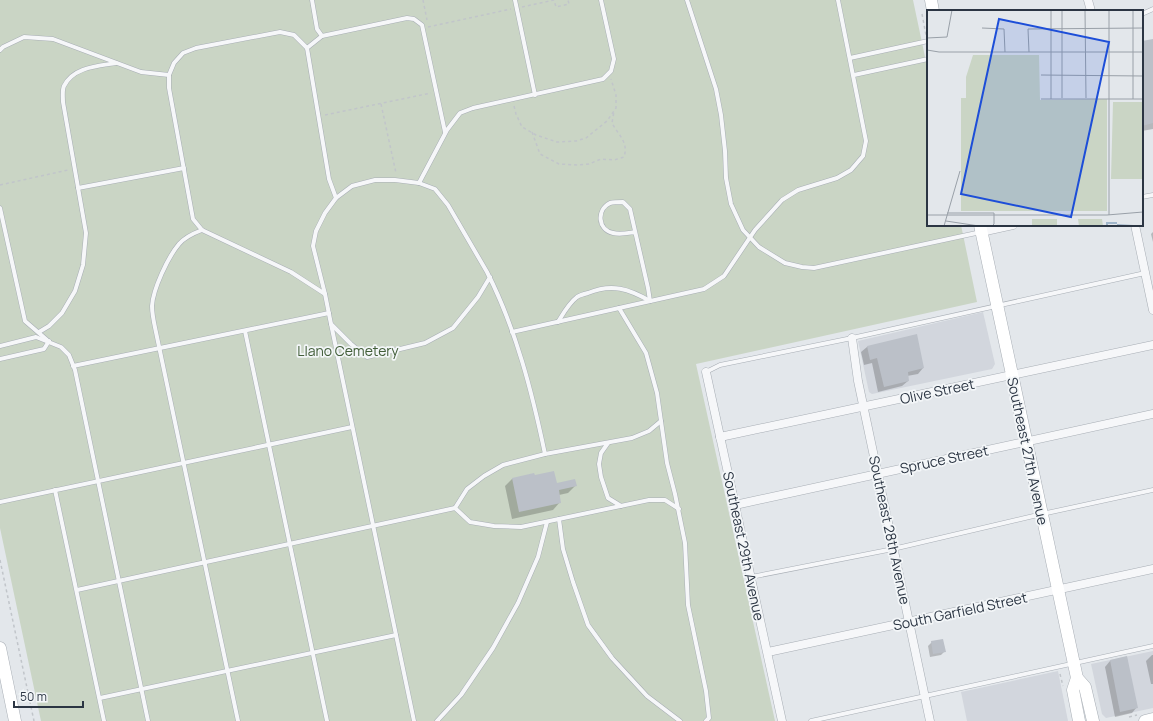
<svg xmlns="http://www.w3.org/2000/svg" width="1153" height="721" font-family="Manrope,sans-serif">
	<style>
		.built { fill: #d2d6dd }
		.green { fill: #cad5c5 }
		.shadow { fill: #0003 }
		.building { fill: #bbc0c8 }
		.lines { fill: none; stroke-linecap: round; stroke-linejoin: round }
		.lane-casing { stroke: #a8aeb5; stroke-width: 5 }
		.street-casing { stroke: #a8aeb5; stroke-width: 9 }
		.secondary-casing { stroke: #a8aeb5; stroke-width: 13 }
		.path { stroke: #c1c5ca; stroke-width: 1.5; stroke-dasharray: 3 3; stroke-linecap: butt }
		.lane { stroke: #f6f7f9; stroke-width: 4 }
		.street { stroke: #f6f7f9; stroke-width: 8 }
		.secondary { stroke: #fff; stroke-width: 12 }
		.labels { text-anchor: middle; dominant-baseline: central; stroke-width: 3.5; stroke-linejoin: round; paint-order: stroke }
		.park-label { font-size: 14px; fill: #425e39; stroke: #f3f6f8 }
		.street-label { font-size: 14px; fill: #2b3543; stroke: #f3f6f8 }
		.inset-river { fill: none; stroke: #a0b6ca; stroke-width: 2 }
		.inset-road { fill: none; stroke: #99a0a8; stroke-width: 1 }
		.view { fill: #1d4ed8; fill-opacity: 0.15; stroke: #1d4ed8; stroke-width: 2 }
		.inset-edge { fill: none; stroke: #2b3543; stroke-width: 2 }
	</style>
	<rect width="100%" height="100%" fill="#e3e7eb"/>
	<g class="built">
		<polygon points="983,312 995,364 992,369 872,394 869,392 858,341"/>
		<polygon points="1153,651 1153,708 1106,718 1102,714 1091,664"/>
		<polygon points="1058,671 1068,721 967,721 961,692"/>
	</g>
	<polygon class="green" points="0,0 913,0 928,71 928,225 961,225 977,302 696,364 775,721 41,721 0,528"/>
	<g class="shadow">
		<polygon points="1153,40 1153,129 1142,131 1142,42"/>
		<polygon points="1153,232 1153,242 1151,234"/>
		<polygon points="916,335 923,368 918,374 907,376 908,381 902,386 878,392 872,363 864,365 861,352 867,347"/>
		<polygon points="534,476 556,484 575,486 568,493 559,495 560,502 553,510 512,519 505,486 512,479"/>
		<polygon points="932,642 945,651 941,655 930,657 928,646"/>
		<polygon points="1152,655 1153,655 1153,684 1151,684 1146,661"/>
		<polygon points="1126,657 1137,707 1132,713 1115,717 1105,667 1110,661"/>
	</g>
	<g class="building">
		<polygon points="1153,39 1153,123 1142,126 1142,41"/>
		<polygon points="917,334 924,368 908,372 909,381 884,387 877,358 870,360 867,346"/>
		<polygon points="554,471 557,483 575,479 577,486 559,490 561,503 519,512 512,478 534,473 535,475"/>
		<polygon points="943,639 946,652 933,654 931,641"/>
		<polygon points="1127,656 1138,708 1120,712 1110,660"/>
	</g>
	<g class="lines">
		<defs>
			<g id="lane">
				<polyline points="312,0 317,29 322,36 407,18 414,19 422,25 445,132"/>
				<polyline points="515,0 535,95"/>
				<polyline points="687,0 716,89 721,115 725,151 726,178 731,204 743,230 759,247 785,263 802,267 814,268 981,232"/>
				<polyline points="1142,14 1153,9"/>
				<polyline points="322,36 307,48 329,179 336,198"/>
				<polyline points="307,48 294,35 280,32 196,48 183,53 174,63 169,75 169,88 193,219 202,230 291,272 325,294"/>
				<polyline points="0,50 3,47 24,37 53,39 141,72 169,75"/>
				<polyline points="850,58 928,41"/>
				<polyline points="854,75 928,59"/>
				<polyline points="419,183 447,130 460,113 473,108 603,79 611,71 614,59 601,0"/>
				<polyline points="78,188 184,168"/>
				<polyline points="1142,197 1153,195"/>
				<polyline points="0,208 25,321 47,340"/>
				<path d="M202,230c-8,3 -17,7 -23,14 -11,13 -26,45 -27,62 0,10 3,21 5,31l81,384"/>
				<path d="M635,232c-7,1 -15,3 -22,1 -15,-3 -17,-23 -3,-30 4,-1 9,-1 13,-1l7,7 18,79 2,13"/>
				<path d="M490,277l-12,20 -25,31 -28,15 -58,14 -16,-13 -20,-20 -6,-30 -12,-48 3,-15 9,-18 11,-15 16,-12 23,-6h20l24,3 16,6 13,16 39,67c29,57 45,120 58,182"/>
				<polyline points="619,308 646,353 657,393 667,463 675,494 685,543 688,605 706,691 709,718 706,721"/>
				<path d="M558,322c5,-8 10,-18 19,-25 3,-2 7,-3 11,-4 24,-10 41,-4 62,8"/>
				<polyline points="331,324 414,721"/>
				<polyline points="245,331 327,721"/>
				<path d="M39,332l10,-6 13,-13 13,-22 8,-26 3,-32 -23,-131c0,-5 -1,-12 1,-16 9,-19 34,-20 52,-23"/>
				<polyline points="512,332 704,289 724,276 755,230 782,200 798,190 837,178 851,170 863,156 866,141 838,0"/>
				<polyline points="0,346 36,337 61,347 69,355 75,370 148,721"/>
				<polyline points="0,359 44,349 49,341"/>
				<polyline points="73,366 329,313"/>
				<polyline points="706,372 720,365 852,338 1145,273"/>
				<polyline points="661,421 649,431 632,438 545,454 503,465 484,476 467,489 455,508 470,522 494,526 521,527 649,500 665,500 679,509"/>
				<polyline points="608,443 601,453 599,464 601,477 608,498 621,506"/>
				<polyline points="55,490 104,721"/>
				<polyline points="0,502 352,427"/>
				<polyline points="559,519 563,549 573,582 588,625 612,658 647,696 680,721"/>
				<polyline points="751,577 893,549 1042,514 1153,490"/>
				<polyline points="77,590 455,508"/>
				<polyline points="100,698 396,635"/>
				<polyline points="437,721 461,695 493,648 518,603 538,557 547,522"/>
				<polyline points="811,721 1153,646"/>
			</g>
			<g id="street">
				<polyline points="1088,0 1091,11"/>
				<polyline points="1135,225 1153,310"/>
				<polyline points="981,232 1013,225"/>
				<polyline points="852,338 858,381 930,721"/>
				<polyline points="706,372 782,721"/>
				<polyline points="720,437 1153,345"/>
				<polyline points="735,505 1153,414"/>
				<polyline points="768,652 1153,569"/>
			</g>
			<g id="secondary">
				<polyline points="931,0 933,11"/>
				<polyline points="980,225 1077,678 1085,687 1093,721"/>
				<polyline points="0,648 15,721"/>
				<polyline points="1077,678 1073,690 1079,721"/>
				<polyline points="1145,721 1153,719"/>
			</g>
		</defs>
		<use href="#lane" class="lane-casing"/>
		<use href="#street" class="street-casing"/>
		<use href="#secondary" class="secondary-casing"/>
		<g class="path">
			<polyline points="423,0 427,20"/>
			<polyline points="522,7 554,0 556,7 569,4 568,0"/>
			<polyline points="922,14 926,35"/>
			<polyline points="428,27 511,9"/>
			<polyline points="381,104 396,173"/>
			<polyline points="514,106 516,114 522,127 536,135 557,142 576,141 586,138 607,121 616,108 616,95 611,79"/>
			<polyline points="325,115 431,93"/>
			<path d="M532,132l8,22 19,10 19,1 11,-1 12,-5 13,1 10,-3c5,-15 -6,-22 -12,-34l2,-12"/>
			<polyline points="0,185 68,170"/>
			<polyline points="0,560 34,721"/>
			<polyline points="1060,674 1063,686"/>
			<polyline points="1129,717 1137,715"/>
		</g>
		<use href="#lane" class="lane"/>
		<use href="#street" class="street"/>
		<use href="#secondary" class="secondary"/>
	</g>
	<g class="labels">
		<g class="park-label">
			<text x="348" y="350">Llano Cemetery</text>
		</g>
		<g class="street-label">
			<text transform="translate(937 391) rotate(-12)">Olive Street</text>
			<text transform="translate(1028 451) rotate(78)">Southeast 27th Avenue</text>
			<text transform="translate(944 459) rotate(-12)">Spruce Street</text>
			<text transform="translate(890 530) rotate(78)">Southeast 28th Avenue</text>
			<text transform="translate(744 546) rotate(78)">Southeast 29th Avenue</text>
			<text transform="translate(960 611) rotate(-12)">South Garfield Street</text>
		</g>
	</g>
	<g transform="translate(927 10)">
		<rect width="216" height="216" fill="#e3e7eb"/>
		<path d="M46,45h66l1,45 67,-1v112h-146v-113h5v-21zM186,92h30v77h-32zM105,209h25v7h-25zM151,209h24l1,7h-24z" fill="#cad5c5"/>
		<path class="inset-river" d="M190,215l16,1M180,216v-3h10"/>
		<path class="inset-road" d="M124,0v89M135,0v88M158,0l1,88M182,0v205M206,0v89M55,18l22,1 1,23M0,28l20,-1 5,-27M0,40l12,2h204M102,42l-1,-23 115,-1M114,65l102,1M114,89h102M20,203h47v11l-2,2M0,205h180l36,-3M19,211l33,5M17,216l16,-55"/>
		<path class="view" d="M72,9l110,23 -38,175 -110,-23z"/>
		<rect width="216" height="216" class="inset-edge"/>
	</g>
	<path d="M14 701v6h69v-6" fill="none" stroke="#2b3543" stroke-width="2"/>
	<text x="20" y="701" font-size="12" fill="#2b3543" stroke="#f3f6f8" stroke-width="3" paint-order="stroke">50 m</text>
</svg>
